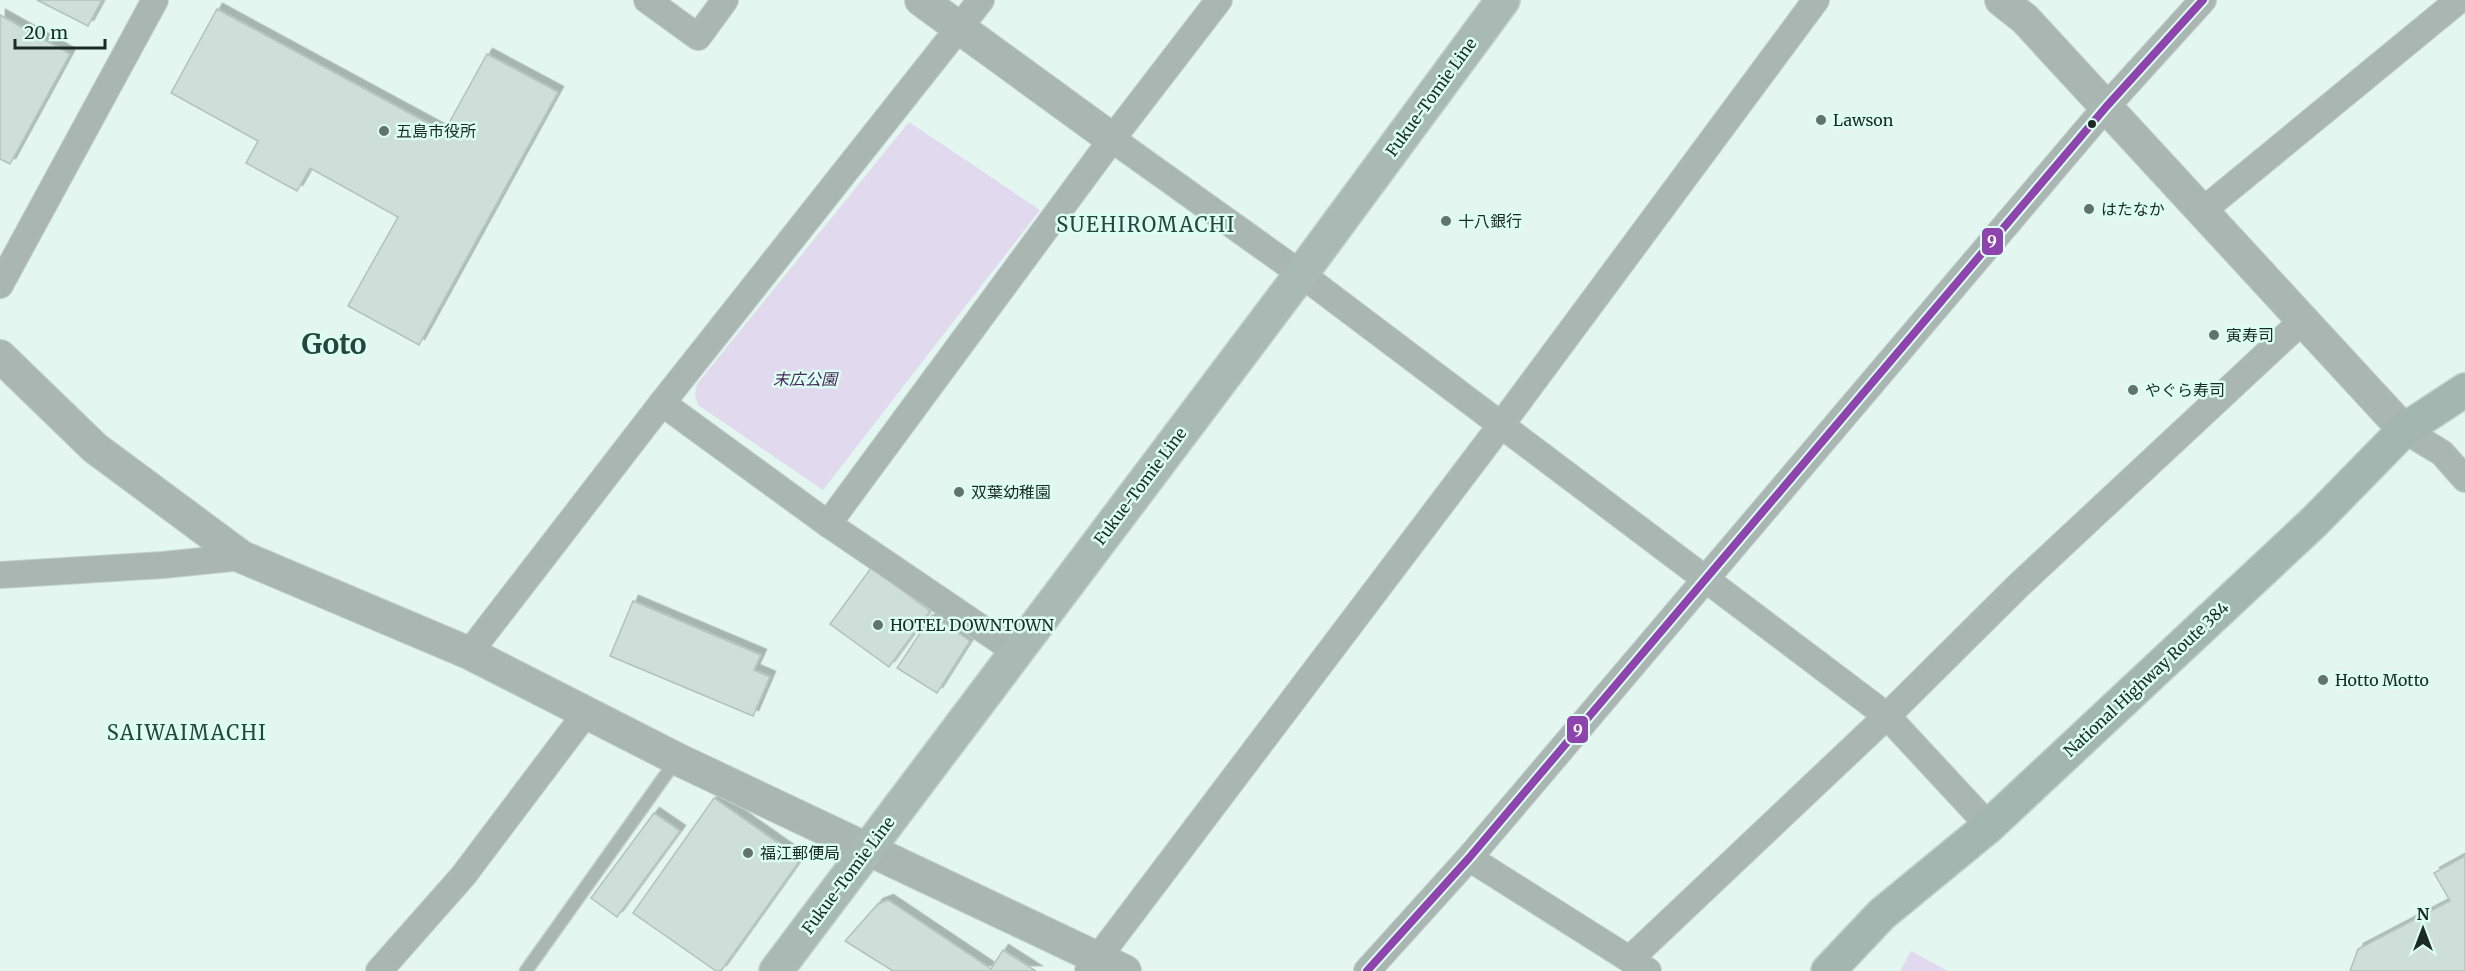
<svg xmlns="http://www.w3.org/2000/svg" width="2465" height="971" font-family="Merriweather,'Noto Sans JP',serif">
	<style>
		.green { fill: #e1daef }
		.building { fill: #ceded8; stroke: #b3c2bc; stroke-width: 1.5; filter: url(#shadow) }
		.lines { fill: none; stroke-linecap: round; stroke-linejoin: round }
		.service-casing { stroke: #c1d0cb; stroke-width: 15 }
		.minor-casing { stroke: #c1d0cb; stroke-width: 28 }
		.tertiary-casing { stroke: #c1d0cb; stroke-width: 34 }
		.primary-casing { stroke: #c1d0cb; stroke-width: 36 }
		.trunk-casing { stroke: #c1d0cb; stroke-width: 36 }
		.service { stroke: #aab6b2; stroke-width: 12 }
		.minor { stroke: #aab6b2; stroke-width: 26 }
		.tertiary { stroke: #aab6b2; stroke-width: 32 }
		.primary { stroke: #a9b9b4; stroke-width: 33 }
		.trunk { stroke: #a4b6b0; stroke-width: 33 }
		.bus-1-casing { stroke: #dbfff2; stroke-width: 12 }
		.bus-1 { stroke: #8e44ad; stroke-width: 8 }
		.poi-dot { fill: #62726d; stroke: #dbfff2; stroke-width: 2 }
		.bus-dot { fill: #1c2a26; stroke: #dbfff2; stroke-width: 2 }
		.labels { text-anchor: middle; dominant-baseline: central; stroke-width: 5; stroke-linejoin: round; paint-order: stroke }
		.street-label { font-size: 16px; fill: #1c2a26; stroke: #dbfff2 }
		.poi-label { font-size: 16px; fill: #1c2a26; stroke: #dbfff2; text-anchor: start }
		.park-label { font-size: 16px; font-style: italic; fill: #4d265e; stroke: #dbfff2 }
		.quarter-label { font-size: 20px; letter-spacing: 1.5px; fill: #26453c; stroke: #dbfff2 }
		.town-label { font-size: 28px; font-weight: bold; fill: #26453c; stroke: #dbfff2 }
		.line-badge { stroke: #dbfff2; stroke-width: 2 }
		.badge-label { font-size: 16px; text-anchor: middle; font-weight: bold; fill: #fff }
	</style>
	<defs>
		<filter id="shadow"><feDropShadow dx="5.5" dy="-5.5" stdDeviation="0" flood-color="#0004"/></filter>
	</defs>
	<rect width="100%" height="100%" fill="#e3f7f0"/>
	<g class="green">
		<polygon points="909,122 1040,210 823,490 698,405 695,395 697,384"/>
		<polygon points="1911,951 1948,971 1900,971"/>
	</g>
	<g class="building">
		<polygon points="37,0 102,0 88,26"/>
		<polygon points="217,9 444,132 487,54 558,92 419,345 348,306 398,217 310,168 297,191 246,163 258,141 171,93"/>
		<polygon points="0,15 70,54 10,164 0,159"/>
		<polygon points="871,568 930,611 889,667 830,624"/>
		<polygon points="633,601 761,655 754,670 770,677 753,716 610,656"/>
		<polygon points="932,615 970,641 937,693 897,668"/>
		<polygon points="714,798 801,859 721,971 716,971 633,913"/>
		<polygon points="654,813 680,831 617,917 591,898"/>
		<polygon points="2465,856 2465,971 2350,971 2358,949 2450,901 2434,873"/>
		<polygon points="888,900 991,969 1003,950 1036,971 893,971 845,941 878,904"/>
	</g>
	<g class="lines">
		<defs>
			<polyline id="service" points="526,971 677,759"/>
			<g id="minor">
				<polyline points="647,0 698,37 725,0"/>
				<polyline points="1112,139 1301,274 1887,716 1989,826"/>
				<polyline points="2201,212 2459,0"/>
				<polyline points="0,285 155,0"/>
				<polyline points="662,403 828,524 1015,651"/>
				<polyline points="2404,430 2442,453 2465,479"/>
				<polyline points="828,524 1112,139 1219,0"/>
				<polyline points="0,575 163,565 242,557"/>
				<polyline points="469,653 662,403 981,0"/>
				<polyline points="1469,858 1648,971"/>
				<polyline points="1630,959 1887,716 2019,585 2301,322"/>
				<polyline points="379,971 463,876 586,713"/>
				<polyline points="1088,971 1501,425 1816,0"/>
				<polyline points="1367,971 1469,858 2106,107 2203,0"/>
			</g>
			<g id="tertiary">
				<polyline points="921,0 1112,139"/>
				<polyline points="2001,0 2025,19 2404,430"/>
				<polyline points="0,356 95,448 242,557 469,653 677,759 1125,971"/>
			</g>
			<polyline id="primary" points="776,971 1301,274 1503,0"/>
			<polyline id="trunk" points="1828,971 1882,914 1989,826 2314,522 2404,430 2465,390"/>
		</defs>
		<use href="#service" class="service-casing"/>
		<use href="#minor" class="minor-casing"/>
		<use href="#tertiary" class="tertiary-casing"/>
		<use href="#primary" class="primary-casing"/>
		<use href="#trunk" class="trunk-casing"/>
		<use href="#service" class="service"/>
		<use href="#minor" class="minor"/>
		<use href="#tertiary" class="tertiary"/>
		<use href="#primary" class="primary"/>
		<use href="#trunk" class="trunk"/>
		<defs>
			<polyline id="bus-1" points="1367,971 1469,858 2106,107 2203,0"/>
		</defs>
		<use href="#bus-1" class="bus-1-casing"/>
		<use href="#bus-1" class="bus-1"/>
	</g>
	<g class="poi-dot">
		<circle cx="1821" cy="120" r="6"/>
		<circle cx="384" cy="131" r="6"/>
		<circle cx="2089" cy="209" r="6"/>
		<circle cx="1446" cy="221" r="6"/>
		<circle cx="2214" cy="335" r="6"/>
		<circle cx="2133" cy="390" r="6"/>
		<circle cx="959" cy="492" r="6"/>
		<circle cx="878" cy="625" r="6"/>
		<circle cx="2323" cy="680" r="6"/>
		<circle cx="748" cy="853" r="6"/>
	</g>
	<circle class="bus-dot" cx="2092" cy="124" r="5"/>
	<g class="labels">
		<g class="street-label">
			<text transform="translate(1431 97) rotate(-54)">Fukue-Tomie Line</text>
			<text transform="translate(1140 486) rotate(-53)">Fukue-Tomie Line</text>
			<text transform="translate(2146 679) rotate(-43)">National Highway Route 384</text>
			<text transform="translate(848 875) rotate(-53)">Fukue-Tomie Line</text>
		</g>
		<g class="poi-label">
			<text x="1833" y="120">Lawson</text>
			<text x="396" y="131">五島市役所</text>
			<text x="2101" y="209">はたなか</text>
			<text x="1458" y="221">十八銀行</text>
			<text x="2226" y="335">寅寿司</text>
			<text x="2145" y="390">やぐら寿司</text>
			<text x="971" y="492">双葉幼稚園</text>
			<text x="890" y="625">HOTEL DOWNTOWN</text>
			<text x="2335" y="680">Hotto Motto</text>
			<text x="760" y="853">福江郵便局</text>
		</g>
		<g class="park-label">
			<text x="805" y="379">末広公園</text>
		</g>
		<g class="quarter-label">
			<text x="1146" y="224">SUEHIROMACHI</text>
			<text x="187" y="732">SAIWAIMACHI</text>
		</g>
		<g class="town-label">
			<text x="334" y="344">Goto</text>
		</g>
	</g>
	<g class="line-badge">
		<rect x="1981" y="227" width="23" height="29" rx="6" fill="#8e44ad"/>
		<rect x="1566" y="715" width="23" height="29" rx="6" fill="#8e44ad"/>
	</g>
	<g class="badge-label">
		<text x="1992" y="247">9</text>
		<text x="1578" y="736">9</text>
	</g>
	<g transform="translate(2423 929)" stroke="#dbfff2" stroke-width="4.5" paint-order="stroke">
	<path d="M0-4.5L10 22L0 15L-10 22Z" fill="#1c2a26"/>
	<text y="-9" font-size="16" font-weight="bold" text-anchor="middle" fill="#1c2a26">N</text>
	</g>
	<path d="M15 39v9h90v-9" fill="none" stroke="#1c2a26" stroke-width="3"/>
	<text x="24" y="39" font-size="18" fill="#1c2a26" stroke="#dbfff2" stroke-width="4.5" paint-order="stroke">20 m</text>
</svg>
